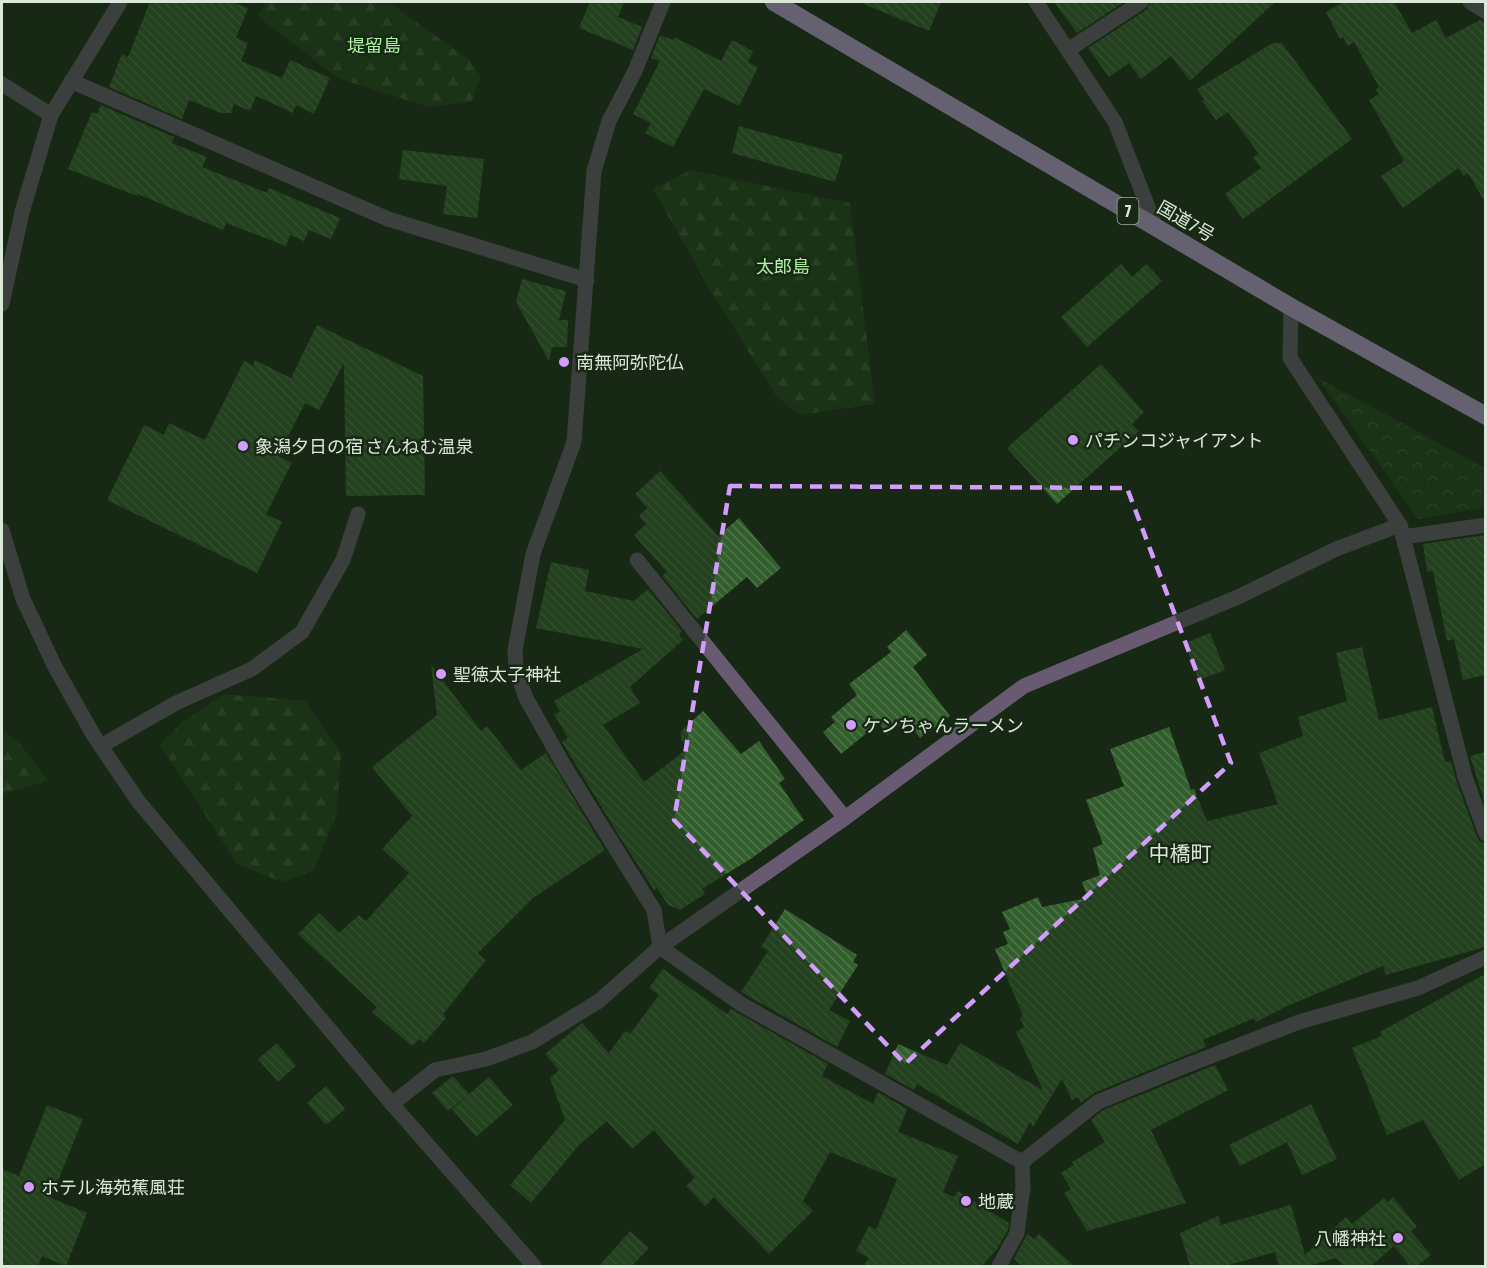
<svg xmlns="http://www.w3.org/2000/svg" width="1487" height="1268" font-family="'Asap Condensed','Noto Sans JP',sans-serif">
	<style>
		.forest { fill: url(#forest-firs) }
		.park { fill: url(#park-crowns) }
		.building { fill: url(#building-back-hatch) }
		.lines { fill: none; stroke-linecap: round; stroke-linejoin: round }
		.minor { stroke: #675a71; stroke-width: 15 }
		.highway { stroke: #c6a4df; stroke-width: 18 }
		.marked { fill: none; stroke: #d49cfb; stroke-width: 4.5; stroke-dasharray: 12 8; stroke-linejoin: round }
		.poi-dot { fill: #d49cfb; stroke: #172914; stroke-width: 2 }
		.labels { text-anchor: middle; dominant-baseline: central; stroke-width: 5; stroke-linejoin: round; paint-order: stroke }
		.shield { fill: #172914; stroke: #a0ae9e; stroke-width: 1.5 }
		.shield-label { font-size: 16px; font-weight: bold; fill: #dbe7d9 }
		.park-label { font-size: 18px; fill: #b0f1a6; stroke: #172914 }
		.street-label { font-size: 18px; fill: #dbe7d9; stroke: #172914 }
		.poi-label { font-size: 18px; fill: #dbe7d9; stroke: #172914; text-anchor: start }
		.quarter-label { font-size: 21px; fill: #dbe7d9; stroke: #172914 }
	</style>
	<defs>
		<pattern id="forest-firs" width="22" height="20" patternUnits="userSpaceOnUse" patternTransform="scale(1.5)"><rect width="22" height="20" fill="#1d3d18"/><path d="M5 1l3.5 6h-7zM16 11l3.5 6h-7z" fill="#3d5939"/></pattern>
		<pattern id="park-crowns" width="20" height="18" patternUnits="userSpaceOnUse" patternTransform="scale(1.5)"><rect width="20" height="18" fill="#1d3d18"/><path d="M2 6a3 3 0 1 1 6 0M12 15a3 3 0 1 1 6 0" fill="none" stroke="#3d5939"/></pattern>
		<pattern id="building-back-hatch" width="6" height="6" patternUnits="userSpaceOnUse" patternTransform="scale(1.5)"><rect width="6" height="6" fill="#335e2d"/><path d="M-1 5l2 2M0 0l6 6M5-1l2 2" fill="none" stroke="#50754b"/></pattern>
	</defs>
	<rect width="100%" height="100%" fill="#172914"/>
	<g class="forest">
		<polygon points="265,2 388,2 468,59 481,77 471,102 428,107 338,78 258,17"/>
		<polygon points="691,170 850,203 875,404 799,415 776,396 708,286 653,189"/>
		<polygon points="224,694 305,701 341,752 337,812 314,870 282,882 237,864 160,745 183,721"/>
		<polygon points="2,730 21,745 48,781 2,794"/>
	</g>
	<polygon class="park" points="1318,378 1485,468 1485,508 1418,519"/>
	<g class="building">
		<polygon points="150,2 232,2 248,8 236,38 248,43 241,61 282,78 290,60 330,78 314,114 296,105 293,113 256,96 250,111 234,104 231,113 221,113 189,100 182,119 109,87 122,54 128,57"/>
		<polygon points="590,2 624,2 618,17 642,27 633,50 579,28"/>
		<polygon points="859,2 941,2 929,31"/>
		<polygon points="1054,2 1124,2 1077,33"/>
		<polygon points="1151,2 1275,2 1190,81 1171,56 1141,79 1129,63 1109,77 1088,48 1146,10"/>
		<polygon points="1344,2 1394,2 1412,33 1436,20 1446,38 1480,20 1485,22 1485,202 1468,173 1464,176 1458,168 1403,208 1381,176 1404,161 1369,100 1379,94 1376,89 1379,87 1354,42 1348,46 1343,37 1340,39 1326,12"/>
		<polygon points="660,35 673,40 674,37 721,61 732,40 753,51 748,62 758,67 739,106 704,89 673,147 645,133 651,123 633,114 660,61 651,58"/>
		<polygon points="1273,43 1282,43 1352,139 1243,219 1225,194 1261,168 1253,158 1259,154 1228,112 1216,120 1202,101 1204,99 1197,89"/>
		<polygon points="101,105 174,137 172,143 207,157 202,167 267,193 269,188 340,218 331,239 309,230 304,241 290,235 286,246 226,223 223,230 138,194 137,196 68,169 92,112 97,114"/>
		<polygon points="739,126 843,155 835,182 732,153"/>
		<polygon points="403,150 484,159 477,218 443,214 447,186 399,179"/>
		<polygon points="1121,264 1132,277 1146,264 1162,281 1087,347 1061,317"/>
		<polygon points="522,279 566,291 559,320 568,320 567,347 552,347 549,361 516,302"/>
		<polygon points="317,325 423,376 425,495 346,496 344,363 319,410 305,403 278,456 292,463 266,514 282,522 257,573 107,500 144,425 164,435 169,423 205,440 244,361 253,366 255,360 291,378"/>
		<polygon points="1101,364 1144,412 1132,424 1139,431 1057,504 1007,448"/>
		<polygon points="660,471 718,536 739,518 781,568 757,588 747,577 697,619 662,576 667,572 634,535 646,524 639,516 647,508 635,494"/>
		<polygon points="1485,535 1485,675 1463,680 1454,639 1447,641 1433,571 1427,572 1423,544"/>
		<polygon points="551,562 589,570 585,591 634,601 648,589 682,631 679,634 683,640 630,687 640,703 603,725 644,782 688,748 681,740 681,731 703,711 741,754 759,741 785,779 779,783 804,820 752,858 702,889 705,894 680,910 668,905 657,888 654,890 621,839 562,742 568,738 554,714 560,712 554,701 643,649 536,628"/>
		<polygon points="906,630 927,655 913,667 950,716 920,738 906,720 887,735 879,723 841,754 823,732 835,722 831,717 857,695 849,684 891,652 887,647"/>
		<polygon points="1210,633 1225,670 1199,680 1185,643"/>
		<polygon points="1362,647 1379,720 1432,707 1445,762 1451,761 1456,780 1477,837 1480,842 1485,844 1485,947 1386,975 1383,966 1287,1006 1256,1022 1254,1018 1203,1040 1206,1047 1094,1093 1081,1103 1078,1097 1072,1100 1062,1079 1033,1127 1030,1122 1018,1144 917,1084 914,1090 885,1074 898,1044 947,1065 960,1043 1043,1090 1016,1032 1024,1027 1020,1018 1023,1016 995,949 1008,944 1003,932 1010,929 1002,912 1038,897 1042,907 1088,898 1082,882 1100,875 1093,848 1103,844 1086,800 1124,786 1110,749 1169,727 1191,790 1194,789 1207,821 1278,804 1259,753 1303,736 1298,717 1347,701 1336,653"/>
		<polygon points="431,665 481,731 487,726 521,770 546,753 605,850 533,898 478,953 486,960 443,1014 446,1018 424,1043 419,1039 412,1046 372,1012 377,1007 298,934 319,913 339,933 359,915 366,921 409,873 382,849 412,816 372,767 437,715"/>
		<polygon points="1485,752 1485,804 1470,756"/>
		<polygon points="785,909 857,955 853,962 858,965 829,1010 850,1021 837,1047 741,992 768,951 761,947"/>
		<polygon points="663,969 727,1014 731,1009 828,1064 822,1076 873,1104 878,1092 907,1109 898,1132 958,1156 943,1192 954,1197 958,1191 1009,1223 1008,1230 997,1249 982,1266 864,1266 869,1258 856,1251 869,1226 876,1230 897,1179 830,1152 803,1201 813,1211 769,1254 714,1197 705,1206 686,1186 695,1178 654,1130 632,1149 607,1121 579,1145 531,1203 510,1185 565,1120 550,1078 559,1070 545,1054 582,1023 609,1053 625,1031 630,1034 659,995 649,988"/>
		<polygon points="1485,974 1485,1164 1459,1180 1423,1120 1387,1135 1352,1048 1382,1036 1380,1032"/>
		<polygon points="277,1043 296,1066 278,1082 258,1059"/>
		<polygon points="1215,1065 1228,1090 1151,1130 1186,1203 1087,1231 1064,1193 1071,1189 1061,1173 1074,1165 1072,1162 1105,1142 1091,1120 1103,1110"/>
		<polygon points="453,1076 469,1094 448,1111 432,1093"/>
		<polygon points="489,1077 513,1105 476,1137 452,1109"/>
		<polygon points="326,1086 345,1109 326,1125 307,1103"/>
		<polygon points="1311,1104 1337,1159 1302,1175 1287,1142 1240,1166 1229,1145"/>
		<polygon points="47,1105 83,1119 51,1198 87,1213 66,1266 42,1256 38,1266 2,1266 2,1169 19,1176"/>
		<polygon points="1393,1197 1417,1227 1411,1231 1431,1255 1417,1266 1410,1266 1394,1246 1371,1266 1344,1266 1336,1258 1308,1266 1279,1266 1275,1252 1225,1266 1190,1266 1180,1233 1218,1216 1221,1225 1291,1205 1305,1255 1346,1217 1352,1224 1384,1198 1388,1202"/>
		<polygon points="630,1231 649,1248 632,1266 599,1266"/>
		<polygon points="1027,1234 1034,1239 1039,1234 1074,1266 1022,1266 1014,1259"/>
	</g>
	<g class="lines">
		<g class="minor">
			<polyline points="663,2 635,71 609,121 594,171 574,442 533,554 515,650 516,670 526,698 563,764 654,910 660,947 741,1004 1022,1162"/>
			<polyline points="1036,2 1115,122 1156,228"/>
			<polyline points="1470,2 1486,12"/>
			<polyline points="1068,50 1141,2"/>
			<polyline points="71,81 388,219 587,280"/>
			<polyline points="2,84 51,115"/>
			<polyline points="2,304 22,212 51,115 120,2"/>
			<polyline points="1291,307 1290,358 1400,525 1465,777 1486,834"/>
			<polyline points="2,530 23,599 55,667 94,736 138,801 392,1104 534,1266"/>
			<polyline points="1403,537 1486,525"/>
			<polyline points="637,560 845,818"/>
			<polyline points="101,746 176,703 252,669 302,632 343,560 358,514"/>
			<polyline points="392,1104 435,1070 486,1059 532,1042 599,1001 660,947 845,818 1024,686 1238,597 1336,549 1400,525"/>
			<polyline points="1022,1162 1098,1102 1180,1068 1299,1022 1418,988 1486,957"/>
			<polyline points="999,1266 1017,1233 1023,1187 1022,1162"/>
		</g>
		<polyline class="highway" points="774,2 1291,307 1486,416"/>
	</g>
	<path d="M0 0H1487V1268H0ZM730,486l397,2 104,275 -326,301 -231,-244z" fill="#172914" fill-opacity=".55" fill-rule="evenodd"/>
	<path class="marked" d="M730,486l397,2 104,275 -326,301 -231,-244z"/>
	<g class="poi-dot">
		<circle cx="564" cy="362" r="6"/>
		<circle cx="1073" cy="440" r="6"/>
		<circle cx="243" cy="446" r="6"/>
		<circle cx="441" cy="674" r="6"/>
		<circle cx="851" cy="725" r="6"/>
		<circle cx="29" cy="1187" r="6"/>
		<circle cx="966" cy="1201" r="6"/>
		<circle cx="1398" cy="1238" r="6"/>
	</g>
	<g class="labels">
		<rect class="shield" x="1117.5" y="198" width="21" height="26" rx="4.5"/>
		<g class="shield-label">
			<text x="1128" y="211">7</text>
		</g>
		<g class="park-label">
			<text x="374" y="45">堤留島</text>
			<text x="783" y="266">太郎島</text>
		</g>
		<g class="street-label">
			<text transform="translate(1186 221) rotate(30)">国道7号</text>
		</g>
		<g class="poi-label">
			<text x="576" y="362">南無阿弥陀仏</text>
			<text x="1085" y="440">パチンコジャイアント</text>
			<text x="255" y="446">象潟夕日の宿 さんねむ温泉</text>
			<text x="453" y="674">聖徳太子神社</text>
			<text x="863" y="725">ケンちゃんラーメン</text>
			<text x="41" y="1187">ホテル海苑蕉風荘</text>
			<text x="978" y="1201">地蔵</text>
			<text x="1386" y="1238" text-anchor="end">八幡神社</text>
		</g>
		<g class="quarter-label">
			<text x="1180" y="853">中橋町</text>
		</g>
	</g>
	<rect width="1487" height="1268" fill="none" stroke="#dbe7d9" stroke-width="6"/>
</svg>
